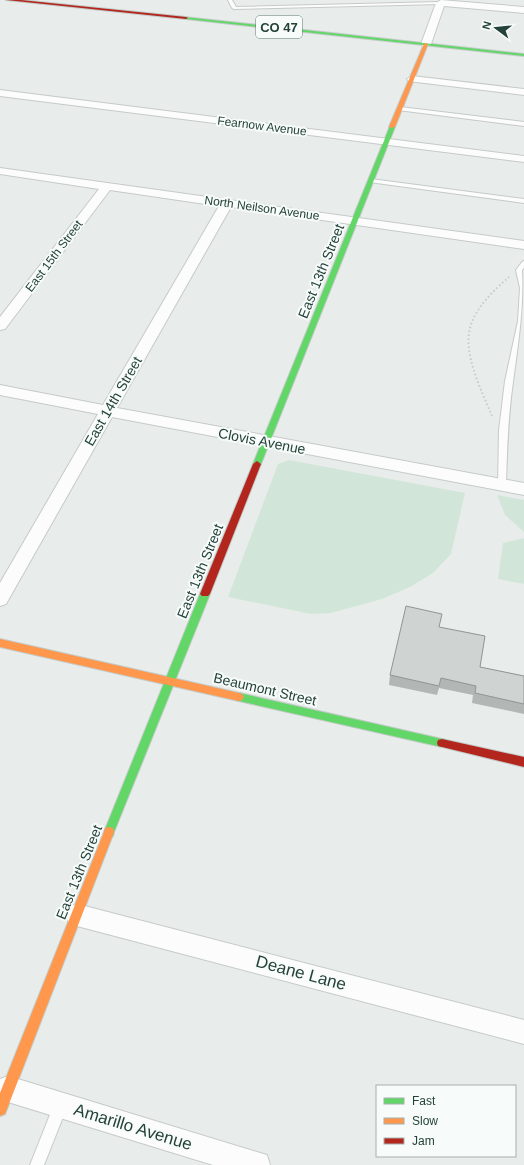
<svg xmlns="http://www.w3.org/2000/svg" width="524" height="1165" font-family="Arial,sans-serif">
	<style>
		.green { fill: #d1e6d8 }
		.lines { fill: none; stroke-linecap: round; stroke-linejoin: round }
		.lane-casing { stroke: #c5cac8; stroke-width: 2 }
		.street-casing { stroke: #c5cac8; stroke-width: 2 }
		.fast-casing { stroke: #c3cbc8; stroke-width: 2 }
		.slow-casing { stroke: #c3cbc8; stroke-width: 2 }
		.jam-casing { stroke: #c3cbc8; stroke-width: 2 }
		.path { stroke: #c3ccca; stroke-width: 2; stroke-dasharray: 1.5 2.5; stroke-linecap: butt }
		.lane { fill: #fcfcfc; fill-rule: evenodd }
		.street { fill: #fcfcfc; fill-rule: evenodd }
		.fast { fill: #63d668; fill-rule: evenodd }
		.slow { fill: #ff974d; fill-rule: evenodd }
		.jam { fill: #b3261e; fill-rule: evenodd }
		.wall { fill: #b2b6b5 }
		.building { fill: #cfd4d2; stroke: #919493 }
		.labels { text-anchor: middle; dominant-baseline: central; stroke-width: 4; stroke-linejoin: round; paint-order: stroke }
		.far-street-label { font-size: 12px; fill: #24423a; stroke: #f7fbf9 }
		.shield { fill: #f7fbf9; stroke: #637a73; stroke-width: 1 }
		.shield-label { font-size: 13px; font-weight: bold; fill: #24423a }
		.street-label { font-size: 14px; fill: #24423a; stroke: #f7fbf9 }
		.near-street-label { font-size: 17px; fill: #24423a; stroke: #f7fbf9 }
	</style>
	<rect width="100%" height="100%" fill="#e8edeb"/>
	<g class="green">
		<polygon points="289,460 465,493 451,554 433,573 410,587 382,599 331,613 311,614 228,597 278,464"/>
		<polygon points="497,495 524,500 524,532 505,515"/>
		<polygon points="524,538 524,584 498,579 503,543"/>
	</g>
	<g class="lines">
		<defs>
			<g id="lane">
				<polygon points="228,0 232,0 236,7 441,2 443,3 441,4 234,9 232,8"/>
				<polygon points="400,107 524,122 524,126 398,110 398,108"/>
				<polygon points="371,179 524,199 524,203 369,182 368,181"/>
				<path d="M524,261v7l-2,2c2,37 -4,75 -9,112 -5,34 -6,68 -7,103l-4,3 -4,-3 1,-55 6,-49 13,-60 2,-33 -4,-18 6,-8z"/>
				<polygon points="60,1100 65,1102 67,1107 44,1165 30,1165 55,1102"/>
			</g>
			<g id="street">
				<polygon points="441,0 524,7 524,13 444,6 431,44 429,46 423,46 421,44 436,3"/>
				<polygon points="412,76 524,89 524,95 408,81 407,79"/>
				<polygon points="0,90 524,156 524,162 0,96"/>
				<polygon points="0,168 524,241 524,249 231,207 117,408 524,483 524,495 112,417 6,604 0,606 0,583 98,414 0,395 0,385 103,405 219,206 110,190 5,329 0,330 0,317 99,189 0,174"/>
				<polygon points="77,904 524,1020 524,1044 77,926 69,923 65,915 69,907"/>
				<polygon points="8,1076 257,1152 267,1155 270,1165 213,1165 8,1102 0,1099 0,1079"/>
			</g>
			<g id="fast">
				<polygon points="184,17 524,54 524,56 186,19"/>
				<polygon points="390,126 395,127 261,464 260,466 254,466 253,464"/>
				<polygon points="205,590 208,592 210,594 114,832 113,836 109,837 105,836 104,832 200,594 202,592"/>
				<polygon points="239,693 442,739 446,740 447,743 446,746 442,747 239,701 236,700 234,697 236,694"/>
			</g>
			<g id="slow">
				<polygon points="426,43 428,44 395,127 390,128 389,127 424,44"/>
				<polygon points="0,639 239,693 242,694 244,697 242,700 239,701 0,647"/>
				<polygon points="109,827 113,828 114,832 7,1109 5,1114 0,1116 0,1093 104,832 105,828"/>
			</g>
			<g id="jam">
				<polygon points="6,0 21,0 186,17 188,18 186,19"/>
				<polygon points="257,461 261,464 210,594 208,596 202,596 200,594 253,464"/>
				<polygon points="442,739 524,757 524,767 442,747 438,746 437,743 438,740"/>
			</g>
		</defs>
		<use href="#lane" class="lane-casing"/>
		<use href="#street" class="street-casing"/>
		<use href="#fast" class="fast-casing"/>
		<use href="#slow" class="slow-casing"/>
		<use href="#jam" class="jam-casing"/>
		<path class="path" d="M492,416c-10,-24 -29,-62 -22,-88 5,-20 24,-38 39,-51"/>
		<use href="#lane" class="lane"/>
		<use href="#street" class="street"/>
		<use href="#fast" class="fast"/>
		<use href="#slow" class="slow"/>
		<use href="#jam" class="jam"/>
	</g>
	<polygon class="wall" points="439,627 480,667 524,676 524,714 472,703 473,695 439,688 437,695 389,685 390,675"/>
	<polygon class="building" points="406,606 442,614 439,627 485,636 480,667 524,676 524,704 475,693 476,686 441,678 439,686 390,675"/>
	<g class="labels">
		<g class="far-street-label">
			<text transform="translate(262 126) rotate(7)">Fearnow Avenue</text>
			<text transform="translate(262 208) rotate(8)">North Neilson Avenue</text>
			<text transform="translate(54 256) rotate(-53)">East 15th Street</text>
		</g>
		<rect class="shield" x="256" y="16" width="46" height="22" rx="3"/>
		<g class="shield-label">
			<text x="279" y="27">CO 47</text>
		</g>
		<g class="street-label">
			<text transform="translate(321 271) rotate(-68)">East 13th Street</text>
			<text transform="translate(113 401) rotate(-60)">East 14th Street</text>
			<text transform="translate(262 441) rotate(11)">Clovis Avenue</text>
			<text transform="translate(200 571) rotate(-68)">East 13th Street</text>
			<text transform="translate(265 689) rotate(13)">Beaumont Street</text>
			<text transform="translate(79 872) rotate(-68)">East 13th Street</text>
		</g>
		<g class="near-street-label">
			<text transform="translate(301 973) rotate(15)">Deane Lane</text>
			<text transform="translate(133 1127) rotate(17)">Amarillo Avenue</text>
		</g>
	</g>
	<rect x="376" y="1085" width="140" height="72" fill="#f7fbf9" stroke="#a3b1ad"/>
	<rect x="384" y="1098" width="20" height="6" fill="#63d668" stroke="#a3b1ad"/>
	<text x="412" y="1105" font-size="12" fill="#24423a">Fast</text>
	<rect x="384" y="1118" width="20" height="6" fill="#ff974d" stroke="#a3b1ad"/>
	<text x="412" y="1125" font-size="12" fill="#24423a">Slow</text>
	<rect x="384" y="1138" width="20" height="6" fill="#b3261e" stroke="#a3b1ad"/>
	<text x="412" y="1145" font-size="12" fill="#24423a">Jam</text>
	<g transform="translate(496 28) rotate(286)" stroke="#f7fbf9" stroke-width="3" paint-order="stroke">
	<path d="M0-3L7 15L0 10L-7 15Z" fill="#24423a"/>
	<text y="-6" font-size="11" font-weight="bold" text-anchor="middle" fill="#24423a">N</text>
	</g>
</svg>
